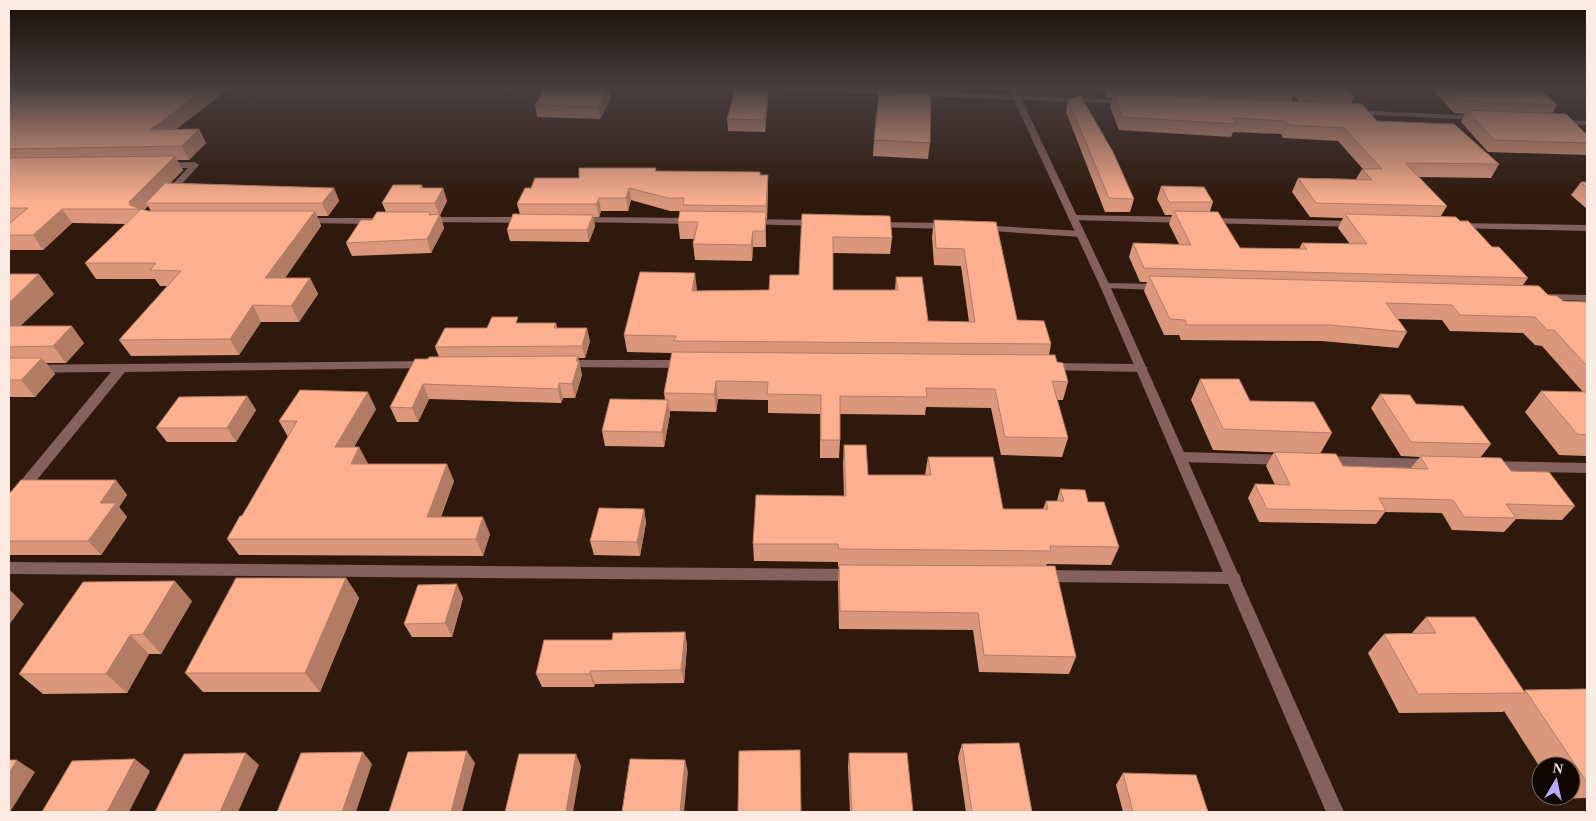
<svg xmlns="http://www.w3.org/2000/svg" width="1596" height="821" font-family="Georgia,serif">
	<style>
		.lines { fill: none; stroke-linecap: round; stroke-linejoin: round }
		.minor { fill: #84615d; fill-rule: evenodd }
		.tertiary { fill: #84615d; fill-rule: evenodd }
		.wall { fill: #da977b; fill-rule: evenodd }
		.shaded-wall { fill: #b17b64 }
		.building { fill: #fdb08f; stroke: #b17b64 }
	</style>
	<rect width="100%" height="100%" fill="#2f190c"/>
	<g class="lines">
		<g class="minor">
			<polygon points="161,163 195,162 199,165 170,197 167,198 162,195 188,168 164,168 161,167"/>
			<polygon points="1073,215 1186,217 1191,220 1186,223 1070,220 1068,218"/>
			<polygon points="426,217 528,217 533,220 528,223 423,222 421,220"/>
			<polygon points="578,217 696,218 701,221 696,224 575,222 573,220"/>
			<polygon points="303,218 376,218 381,221 376,224 300,223 300,219"/>
			<polygon points="1208,218 1356,221 1361,224 1356,227 1205,223 1203,221"/>
			<polygon points="751,219 818,220 823,223 818,226 748,224 748,220"/>
			<polygon points="876,222 948,223 953,226 948,229 873,227 873,223"/>
			<polygon points="1456,223 1587,225 1587,231 1453,228 1453,224"/>
			<polygon points="980,225 1081,231 1086,234 1081,237 977,230 977,226"/>
			<polygon points="1105,283 1162,284 1167,287 1162,290 1101,288 1100,286"/>
			<polygon points="1542,294 1587,295 1587,301 1538,299 1537,297"/>
			<polygon points="564,360 686,360 692,364 686,368 560,367 558,364 560,361"/>
			<polygon points="429,361 435,365 433,368 125,372 14,508 9,509 9,495 111,372 9,373 9,365"/>
			<polygon points="1049,363 1142,364 1148,368 1142,372 1045,370 1043,367"/>
			<polygon points="1181,452 1286,455 1291,457 1293,460 1291,463 1286,465 1181,462 1176,460 1174,457 1176,454"/>
			<polygon points="1324,456 1431,459 1436,461 1438,464 1436,467 1431,469 1324,466 1319,464 1317,461 1319,458"/>
			<polygon points="1491,461 1587,463 1587,473 1491,471 1486,469 1484,466 1486,463"/>
			<polygon points="9,562 854,569 859,571 861,575 859,579 854,581 9,574"/>
			<polygon points="1041,570 1234,572 1239,574 1241,578 1239,582 1234,584 1041,582 1036,580 1034,576 1036,572"/>
		</g>
		<g class="tertiary">
			<polygon points="786,88 843,88 1011,95 1009,90 1014,88 1019,95 1131,100 1131,104 1128,104 1022,100 1110,286 1344,812 1326,812 1100,286 1014,100 790,90"/>
			<polygon points="1349,110 1480,116 1484,118 1480,120 1352,114 1348,112"/>
			<polygon points="1554,120 1587,121 1587,125 1557,124 1554,124"/>
		</g>
	</g>
	<g class="wall">
		<path d="M9,88h221l-54,41h23l7,14 -17,17h-12l6,10 -13,13 164,5 5,13 -11,15h-11l4,10 -36,52h25l8,16 -19,28h-38l-22,33 -108,1 -12,-16 48,-54h-7l-5,-7h-59l-11,-16 41,-39 -54,-1 -29,27h-34v-26l1,-2h-1zM148,206l3,5 -7,-1z"/>
		<polygon points="545,88 609,88 611,98 600,119 537,117 535,105"/>
		<path d="M1103,88h243l8,8 -3,8 26,17 122,43 -8,14 -72,-1 28,29 -6,10 19,5 68,57 -5,7 40,16 24,1v154l-28,-1 -34,-43 16,-21 42,1 -41,-46 -7,-1 -12,-12 -73,-2 -8,-11 -44,-1 9,13 -9,16 -76,-7 -141,-1 -2,-5h-15l-20,-44 3,-9h-7l-11,-25 4,-14 46,1 -10,-20 3,-9h-7l-8,-16 4,-13 52,16 -3,9 30,37 59,1 3,-6 48,1 -12,-16 5,-10 -33,-1 -18,-25 6,-14 58,1 6,-10h1l-25,-28 -55,-3 -2,-4 -48,-2 -2,5 -112,-7 -9,-23 2,-9h-5zM1293,95l6,6h-8z"/>
		<polygon points="1436,88 1539,88 1557,105 1552,114 1587,135 1587,155 1488,152 1461,122 1465,114 1454,113 1434,91"/>
		<polygon points="1068,100 1134,199 1130,212 1105,212 1066,112"/>
		<polygon points="768,102 765,132 728,131 727,119"/>
		<polygon points="874,140 930,143 928,159 873,156"/>
		<polygon points="656,168 656,171 760,175 768,187 767,219 766,219 766,247 753,247 752,261 695,260 693,244 694,239 680,239 678,222 683,211 670,211 631,200 628,211 601,211 599,217 593,217 595,226 589,242 510,241 507,230 520,214 517,204 531,188 579,178"/>
		<polygon points="1581,182 1587,182 1587,209 1571,195"/>
		<polygon points="422,185 423,188 443,188 447,201 440,215 444,228 431,253 352,256 346,243 372,220 386,212 382,203"/>
		<polygon points="802,214 892,238 890,254 833,253 833,290 895,290 896,277 928,321 969,322 961,266 934,265 932,237 934,220 996,222 1017,320 1051,344 1049,355 1057,362 1068,382 1063,400 1057,400 1068,438 1062,457 1001,455 991,408 926,407 925,415 840,414 840,440 839,458 820,458 820,414 768,413 768,400 718,399 716,412 670,411 670,414 664,447 605,446 602,431 665,400 664,393 672,353 627,352 624,335 697,290 697,291 769,290 799,275"/>
		<polygon points="9,274 54,294 20,326 84,343 66,363 46,363 55,374 35,397 9,397"/>
		<polygon points="520,323 556,323 557,328 590,341 585,358 578,358 582,375 575,398 563,398 561,403 429,399 418,422 397,422 390,407 428,359 439,357 435,347 487,328"/>
		<polygon points="1200,379 1250,401 1332,433 1320,454 1343,466 1411,468 1420,457 1401,456 1371,408 1380,394 1416,404 1491,444 1480,458 1511,471 1575,506 1562,520 1516,519 1504,532 1452,530 1442,513 1385,512 1376,524 1259,522 1248,498 1255,484 1275,485 1266,466 1274,452 1294,453 1213,450 1191,400"/>
		<polygon points="247,396 256,410 236,442 167,442 156,428"/>
		<polygon points="376,409 354,447 359,447 368,464 454,481 441,517 490,534 483,556 239,555 227,539 242,516 288,437 279,421"/>
		<polygon points="844,445 868,475 925,475 928,457 1003,509 1043,509 1046,501 1057,501 1060,489 1088,502 1119,547 1111,565 1047,564 1046,566 1076,657 1069,674 979,672 973,630 839,629 838,583 839,567 838,567 838,562 754,561 753,544 844,496 843,463"/>
		<polygon points="116,480 127,495 119,507 127,517 101,555 9,555 9,494"/>
		<polygon points="644,509 646,523 640,556 594,555 590,541"/>
		<polygon points="346,578 359,598 320,692 203,692 185,673"/>
		<polygon points="463,598 452,637 412,637 404,624"/>
		<polygon points="192,601 161,654 149,654 127,693 43,694 19,674"/>
		<polygon points="1426,617 1524,691 1525,690 1587,689 1587,798 1560,799 1558,796 1571,796 1571,766 1541,766 1541,769 1504,711 1503,712 1399,713 1368,653 1384,634 1412,633"/>
		<polygon points="685,632 687,646 684,683 595,684 594,687 542,687 536,674 612,640"/>
		<polygon points="962,744 1032,812 966,812 958,757"/>
		<polygon points="849,753 913,812 850,812 848,766"/>
		<polygon points="1123,773 1208,812 1123,812 1116,785"/>
	</g>
	<g class="shaded-wall">
		<polygon points="206,88 230,88 158,143 150,130"/>
		<polygon points="608,88 609,88 611,98 600,119 598,107"/>
		<polygon points="768,90 768,102 765,132 765,120"/>
		<polygon points="199,129 206,143 189,160 182,146"/>
		<polygon points="175,156 183,170 151,203 146,203 148,206 142,212 140,209 130,205 129,202"/>
		<polygon points="768,175 768,187 767,219 766,206"/>
		<polygon points="334,188 339,201 328,216 322,203"/>
		<polygon points="443,188 447,201 440,215 444,228 431,253 427,239 429,215 430,212 434,225 439,216 435,203"/>
		<polygon points="629,188 631,200 628,211 626,198"/>
		<polygon points="599,198 601,211 599,217 596,204"/>
		<polygon points="62,209 72,223 43,250 33,235"/>
		<polygon points="315,211 321,226 274,294 265,278"/>
		<polygon points="766,212 766,247 765,231"/>
		<polygon points="593,215 595,226 589,242 587,230"/>
		<polygon points="753,231 753,247 752,261 751,245"/>
		<polygon points="695,273 697,290 694,308 692,291"/>
		<polygon points="39,274 54,294 9,337 9,303"/>
		<polygon points="310,278 318,294 299,322 291,306"/>
		<polygon points="253,305 261,322 239,355 230,339"/>
		<polygon points="72,326 84,343 66,363 53,346"/>
		<polygon points="587,328 590,341 585,358 582,346"/>
		<polygon points="578,356 582,375 575,398 572,384"/>
		<polygon points="42,358 55,374 35,397 21,380"/>
		<polygon points="716,381 718,399 716,412 714,394"/>
		<polygon points="559,383 563,398 561,403 558,389"/>
		<polygon points="423,384 429,399 418,422 412,408"/>
		<polygon points="368,392 376,409 344,464 335,447"/>
		<polygon points="247,396 256,410 236,442 227,428"/>
		<polygon points="668,400 670,414 664,447 662,432"/>
		<polygon points="359,447 368,464 351,464"/>
		<polygon points="447,464 454,481 434,533 427,517"/>
		<polygon points="116,480 127,495 119,507 127,517 101,555 88,541 100,503"/>
		<polygon points="644,509 646,523 640,556 637,542"/>
		<polygon points="483,517 490,534 483,556 476,539"/>
		<polygon points="346,578 359,598 320,692 305,673"/>
		<polygon points="175,581 192,601 161,654 143,634"/>
		<polygon points="457,584 463,598 452,637 445,623"/>
		<polygon points="9,589 24,604 9,625"/>
		<polygon points="685,632 687,646 684,683 681,670"/>
		<polygon points="130,635 149,654 127,693 106,674"/>
		<polygon points="590,671 595,684 594,687 590,674"/>
		<polygon points="467,751 475,763 462,812 451,812"/>
		<polygon points="363,752 372,764 356,812 342,812"/>
		<polygon points="246,753 259,765 238,812 220,812"/>
		<polygon points="576,754 581,766 573,812 566,812"/>
		<polygon points="135,759 150,771 129,812 107,812"/>
		<polygon points="17,760 35,772 10,812 9,812 9,774"/>
		<polygon points="685,760 688,772 684,812 680,812"/>
	</g>
	<g class="building">
		<polygon points="9,88 206,88 150,130 199,129 182,146 9,149"/>
		<polygon points="545,88 608,88 598,107 535,105"/>
		<polygon points="1154,88 1289,88 1294,94"/>
		<polygon points="1302,88 1346,88 1354,96 1308,94"/>
		<polygon points="1448,88 1539,88 1557,105 1460,101"/>
		<polygon points="735,89 768,90 765,120 727,119"/>
		<polygon points="879,92 931,94 930,143 874,140"/>
		<polygon points="1114,94 1362,104 1377,121 1454,124 1499,164 1405,163 1447,206 1316,203 1298,178 1372,180 1362,169 1382,169 1344,128 1289,125 1286,121 1233,118 1236,124 1122,117"/>
		<polygon points="1080,95 1113,152 1134,199 1109,198 1068,100"/>
		<polygon points="1467,110 1566,114 1587,135 1587,143 1494,140"/>
		<polygon points="175,156 129,202 130,205 140,209 62,209 33,235 9,235 9,224 28,208 9,208 9,158"/>
		<polygon points="579,168 656,168 655,171 760,172 760,175 768,175 766,206 683,205 684,198 668,198 629,188 626,198 599,198 596,204 517,204 525,188 531,188 535,178 579,178"/>
		<polygon points="1581,182 1587,182 1587,188"/>
		<polygon points="165,183 334,188 322,203 146,203"/>
		<polygon points="393,185 422,185 420,188 443,188 435,203 382,203"/>
		<polygon points="1161,186 1204,187 1213,202 1169,202"/>
		<polygon points="141,209 148,211 315,211 265,278 310,278 291,306 253,305 230,339 119,340 181,271 150,270 156,263 85,263"/>
		<polygon points="680,211 766,212 765,231 753,231 751,245 693,244 698,222 678,222"/>
		<polygon points="1174,211 1218,212 1240,248 1307,249 1302,243 1367,244 1345,214 1456,217 1460,221 1468,221 1492,247 1499,247 1528,278 1144,268 1133,243 1191,245"/>
		<polygon points="377,212 430,212 429,215 440,214 427,239 346,243 361,220 372,220"/>
		<polygon points="513,214 593,215 587,230 507,230"/>
		<polygon points="802,214 890,216 892,238 833,237 833,290 898,290 896,277 922,277 928,321 975,322 964,249 936,248 934,220 996,222 1017,320 1044,321 1051,344 674,341 676,336 624,335 640,272 695,273 692,291 769,290 770,275 799,275"/>
		<polygon points="9,274 39,274 9,303"/>
		<polygon points="1149,276 1539,286 1548,295 1557,296 1563,301 1587,302 1587,366 1554,330 1547,330 1535,317 1460,315 1452,305 1386,303 1407,332 1330,325 1187,325 1185,320 1170,319"/>
		<polygon points="492,317 518,317 516,323 556,323 554,328 587,328 582,346 435,347 445,328 487,328"/>
		<polygon points="9,326 72,326 53,346 9,347"/>
		<polygon points="672,352 1055,355 1057,362 1063,363 1068,382 1052,381 1068,438 1005,437 995,389 926,388 927,397 840,396 840,440 821,440 821,395 767,394 768,382 716,381 714,394 664,393"/>
		<polygon points="578,356 576,361 579,361 572,384 559,383 558,389 423,384 412,408 390,407 415,359 428,359 429,357"/>
		<polygon points="9,358 42,358 21,380 9,380"/>
		<polygon points="1200,379 1239,379 1250,401 1314,402 1332,433 1223,429"/>
		<polygon points="300,390 368,392 335,447 359,447 351,464 447,464 427,517 483,517 476,539 227,539 240,516 242,516 297,421 279,421"/>
		<polygon points="1541,391 1587,392 1587,435 1577,434"/>
		<polygon points="1380,394 1410,395 1416,404 1463,406 1491,444 1411,442"/>
		<polygon points="247,396 227,428 156,428 179,397"/>
		<polygon points="610,399 668,400 662,432 602,431"/>
		<polygon points="844,445 866,445 868,475 931,475 928,457 993,457 1003,509 1048,509 1046,501 1064,501 1060,489 1085,490 1088,502 1104,502 1119,547 1050,546 1051,551 839,549 838,544 753,544 756,495 846,496"/>
		<polygon points="1274,452 1336,454 1343,466 1428,469 1420,456 1501,458 1511,471 1549,472 1575,506 1506,504 1516,518 1464,517 1453,500 1379,498 1386,511 1267,509 1255,484 1290,485"/>
		<polygon points="21,480 116,480 100,503 116,503 88,541 9,541 9,494"/>
		<polygon points="599,508 644,509 637,542 590,541"/>
		<polygon points="839,565 1055,566 1076,657 984,655 978,613 840,611"/>
		<polygon points="236,578 346,578 305,673 185,673"/>
		<polygon points="175,581 143,634 130,635 106,674 19,674 83,582"/>
		<polygon points="457,584 445,623 404,624 418,585"/>
		<polygon points="1426,617 1475,617 1525,693 1418,694 1384,634 1436,633"/>
		<polygon points="685,632 681,670 590,671 590,674 536,674 544,640 612,640 613,633"/>
		<polygon points="1587,689 1587,781 1586,781 1525,690"/>
		<polygon points="1019,743 1032,812 972,812 962,744"/>
		<polygon points="800,750 801,812 738,812 739,751"/>
		<polygon points="467,751 451,812 389,812 408,752"/>
		<polygon points="363,752 342,812 277,812 301,753"/>
		<polygon points="246,753 220,812 155,812 184,754"/>
		<polygon points="849,753 907,753 913,812 852,812"/>
		<polygon points="519,754 576,754 566,812 505,812"/>
		<polygon points="135,759 107,812 42,812 72,761"/>
		<polygon points="630,759 685,760 680,812 622,812"/>
		<polygon points="9,760 17,760 9,774"/>
		<polygon points="1123,773 1196,775 1208,812 1133,812"/>
	</g>
	<linearGradient id="sky" x2="0" y2="1"><stop stop-color="#1a0e07"/><stop offset="0.43" stop-color="#473e40"/><stop offset="1" stop-color="#473e40" stop-opacity="0"/></linearGradient>
	<rect width="1596" height="203" fill="url(#sky)"/>
	<rect width="1596" height="821" fill="none" stroke="#fbebe2" stroke-width="20"/>
	<g transform="translate(1556 781) rotate(9)"><circle r="24" fill="#100703" stroke="#6e625c"/>
	<path d="M0-4L9 19L0 12L-9 19Z" fill="#b9abf7"/>
	<text y="-8" font-size="14" font-weight="bold" text-anchor="middle" fill="#fbebe2">N</text>
	</g>
</svg>
